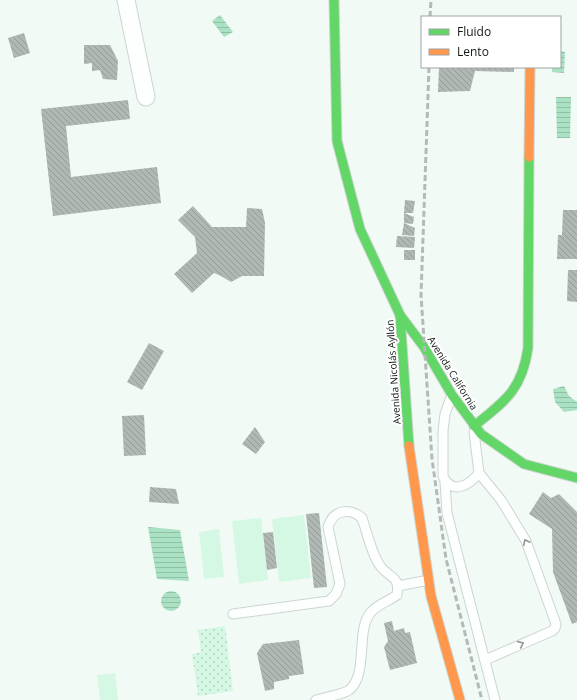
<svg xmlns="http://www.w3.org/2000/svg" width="577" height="700" font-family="'Open Sans',sans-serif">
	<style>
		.grass { fill: #d4f8e3 }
		.park { fill: url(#park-dots) }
		.water { fill: url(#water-rules) }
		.building { fill: url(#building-back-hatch) }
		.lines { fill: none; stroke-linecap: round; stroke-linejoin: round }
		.lane-casing { stroke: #cdd5d0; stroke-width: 11 }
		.street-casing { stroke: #cdd5d0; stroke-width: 19 }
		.fast-casing { stroke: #cdd5d0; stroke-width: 11 }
		.slow-casing { stroke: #cdd5d0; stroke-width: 11 }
		.lane { stroke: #fdfefe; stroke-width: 9 }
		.street { stroke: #fdfefe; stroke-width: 17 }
		.fast { stroke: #63d668; stroke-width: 9 }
		.slow { stroke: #ff974d; stroke-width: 9 }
		.rail { stroke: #b6b9b7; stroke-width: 3; stroke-dasharray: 6 3; stroke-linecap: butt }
		.oneway { stroke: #929694 }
		.labels { text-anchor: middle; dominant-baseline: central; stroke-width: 4; stroke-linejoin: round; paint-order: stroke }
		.street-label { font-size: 10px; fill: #101813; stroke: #fff }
	</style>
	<defs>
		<pattern id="park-dots" width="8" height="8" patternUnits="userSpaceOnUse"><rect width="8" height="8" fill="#d4f8e3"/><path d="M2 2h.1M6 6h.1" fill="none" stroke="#b5d4c2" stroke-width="1.8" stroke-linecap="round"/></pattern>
		<pattern id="water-rules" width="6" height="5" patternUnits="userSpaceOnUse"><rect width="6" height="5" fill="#a9e1c2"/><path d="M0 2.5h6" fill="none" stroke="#90c0a6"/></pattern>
		<pattern id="building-back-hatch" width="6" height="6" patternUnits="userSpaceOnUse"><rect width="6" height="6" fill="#afb8b3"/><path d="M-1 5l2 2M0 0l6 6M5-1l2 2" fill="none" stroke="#969d99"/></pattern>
	</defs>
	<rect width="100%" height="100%" fill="#f2faf6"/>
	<g class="grass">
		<polygon points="304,515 311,578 279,582 272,519"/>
		<polygon points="261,518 268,580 239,584 232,521"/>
		<polygon points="219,529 224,577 204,579 199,532"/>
		<polygon points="115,673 118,700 100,700 97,675"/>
	</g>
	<polygon class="park" points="225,626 233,691 198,696 192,654 201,652 198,630"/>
	<g class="water">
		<polygon points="220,15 233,32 224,37 212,21"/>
		<polygon points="560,51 565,52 564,73 552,72 552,67 560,67"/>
		<polygon points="556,97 571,97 570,138 557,138"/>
		<polygon points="564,386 569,396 577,402 577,410 564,412 555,402 553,389"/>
		<polygon points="148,527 180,530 189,581 157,579"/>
		<circle cx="171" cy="601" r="10"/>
	</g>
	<g class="building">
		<polygon points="24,33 30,53 14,58 8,38"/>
		<polygon points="84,45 110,45 118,61 117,80 103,79 100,70 92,71 92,63 84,64"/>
		<polygon points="439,67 514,67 514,72 475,71 470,91 438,92"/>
		<polygon points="128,100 130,119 66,126 71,177 157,167 161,203 53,216 41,109"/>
		<polygon points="405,200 415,201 413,213 404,213"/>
		<polygon points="193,206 212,227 246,227 247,208 262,209 265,223 264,276 242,276 231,282 221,276 214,273 192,293 174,274 197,253 195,237 178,220"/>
		<polygon points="563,210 577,210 577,259 557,259 558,235 562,235"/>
		<polygon points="404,213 414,217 413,224 404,223"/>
		<polygon points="404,223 415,228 414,236 402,235"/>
		<polygon points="397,236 415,237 414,248 396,247"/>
		<rect x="404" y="250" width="11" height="10"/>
		<polygon points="568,270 577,270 577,302 567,301"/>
		<polygon points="149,343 164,351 142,390 127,382"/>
		<polygon points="144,415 146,455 124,456 122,416"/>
		<polygon points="255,427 265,442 256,454 242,444"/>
		<polygon points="150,487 176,489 179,504 149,502"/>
		<polygon points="543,492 551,498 559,494 577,512 577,622 572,624 553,572 552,529 529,514"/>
		<polygon points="319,513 327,587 314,588 306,514"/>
		<polygon points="273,532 277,568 267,570 263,533"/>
		<polygon points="392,621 394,631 404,628 405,633 410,632 417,663 390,670 384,647 388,641 384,623"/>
		<polygon points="299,640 304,674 289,676 289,679 274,682 274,689 265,691 257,653 263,644"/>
	</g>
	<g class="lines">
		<defs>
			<g id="lane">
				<path d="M451,397l-6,17 -2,17v45c8,19 26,10 36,-3l-5,-41"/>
				<polyline points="479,473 501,500 526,541 556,624 555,628 552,631 485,660"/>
				<polyline points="445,482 447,513 495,700"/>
				<polyline points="398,586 429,580"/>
				<path d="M233,614l96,-13 7,-7 4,-10 -12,-57c5,-17 21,-20 34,-9 5,14 10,38 19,49 10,12 19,9 16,28 -8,6 -19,9 -26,17 -16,18 -2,63 -22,78 -5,4 -26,8 -33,10"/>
			</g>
			<polyline id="street" points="126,0 146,97"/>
			<g id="fast">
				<polyline points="334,0 337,141 360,229 400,315 409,446"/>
				<polyline points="400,315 424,347 452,395 481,434 524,464 577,478"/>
				<path d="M474,426c31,-25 48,-36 54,-78l1,-191"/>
			</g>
			<g id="slow">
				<polyline points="529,157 530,67"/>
				<polyline points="409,446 431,596 460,700"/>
			</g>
		</defs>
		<use href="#lane" class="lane-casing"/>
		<use href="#street" class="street-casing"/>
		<use href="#fast" class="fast-casing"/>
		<use href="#slow" class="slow-casing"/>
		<use href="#lane" class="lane"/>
		<use href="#street" class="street"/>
		<use href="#fast" class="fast"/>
		<use href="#slow" class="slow"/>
		<g class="rail">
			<polyline points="430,17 431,0"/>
			<polyline points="429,67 421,295 432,459 446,559 482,700"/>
		</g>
	</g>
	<defs><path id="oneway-chevron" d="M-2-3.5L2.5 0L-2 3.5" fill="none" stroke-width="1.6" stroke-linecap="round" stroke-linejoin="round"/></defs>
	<g class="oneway">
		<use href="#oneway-chevron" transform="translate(526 542) rotate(-116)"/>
		<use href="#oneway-chevron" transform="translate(521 644) rotate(-24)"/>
	</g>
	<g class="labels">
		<g class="street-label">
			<text transform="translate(393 372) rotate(-94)">Avenida Nicolás Ayllón</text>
			<text transform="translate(453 373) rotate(58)">Avenida California</text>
		</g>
	</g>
	<rect x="421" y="16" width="140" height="52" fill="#ffffff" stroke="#9fa3a1"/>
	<rect x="429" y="29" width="20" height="6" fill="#63d668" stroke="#9fa3a1"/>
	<text x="457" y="36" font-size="12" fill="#101813">Fluido</text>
	<rect x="429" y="49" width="20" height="6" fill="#ff974d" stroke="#9fa3a1"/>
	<text x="457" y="56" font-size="12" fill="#101813">Lento</text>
</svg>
